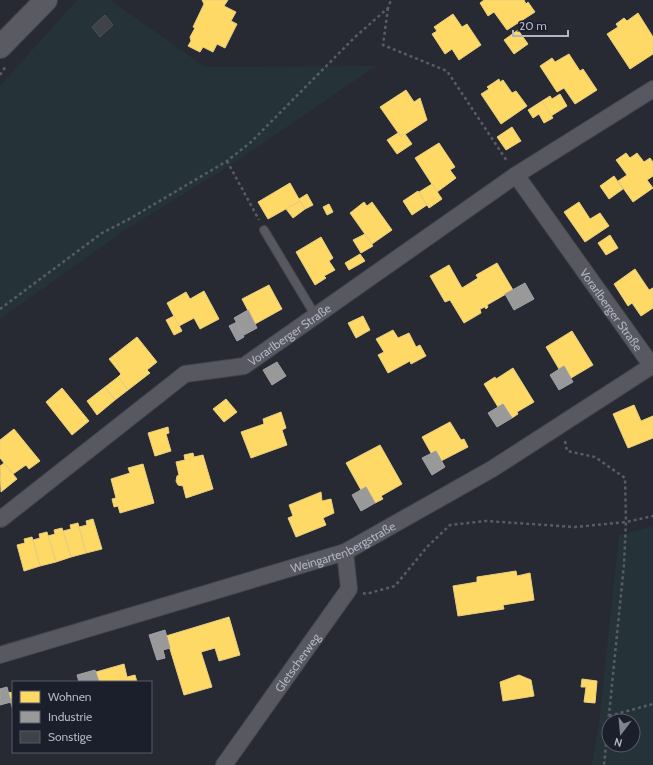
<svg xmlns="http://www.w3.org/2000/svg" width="653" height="765" font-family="Cabin,sans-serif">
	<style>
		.green { fill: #253338; fill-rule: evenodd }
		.homes { fill: #ffd966; stroke: #e7ce82 }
		.industry { fill: #999; stroke: #a0a1a6 }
		.building { fill: #3f4249; stroke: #4f515a }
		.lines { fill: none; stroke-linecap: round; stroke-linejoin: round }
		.lane-casing { stroke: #43454b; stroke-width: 10 }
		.street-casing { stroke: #43454b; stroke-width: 18 }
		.primary-casing { stroke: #44474f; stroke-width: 24 }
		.path { stroke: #5a5c64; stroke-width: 2.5; stroke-dasharray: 3 3; stroke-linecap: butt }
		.lane { stroke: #575860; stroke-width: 8 }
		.street { stroke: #575860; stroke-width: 16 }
		.primary { stroke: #595a62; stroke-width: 22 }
		.labels { text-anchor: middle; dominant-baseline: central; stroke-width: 4; stroke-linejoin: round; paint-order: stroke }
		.street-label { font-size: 12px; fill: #b0b4c4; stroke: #1b1f2c }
	</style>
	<rect width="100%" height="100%" fill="#272a32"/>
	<g class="green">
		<polygon points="77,0 110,0 205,67 376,66 231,165 125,230 0,319 0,86"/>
		<path d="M653,527v238h-61l7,-42 20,-188zM609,721h24v24h-24z"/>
	</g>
	<g class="homes">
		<polygon points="202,0 228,0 224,6 236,12 231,21 237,24 225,48 217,44 213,52 203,47 200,52 188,46 191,41 190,37 195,28 193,27 204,4"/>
		<polygon points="484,0 524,0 526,4 528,2 535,12 507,30 494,12 488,16 480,3"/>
		<polygon points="638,13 653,37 653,54 630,69 607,34 618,27 616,24 624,18 627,21"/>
		<polygon points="453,14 462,27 467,24 481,45 459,60 452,49 445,54 432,34 437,31 434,27"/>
		<polygon points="518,30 528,44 514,54 504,40"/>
		<polygon points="569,54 580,71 583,69 597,90 575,104 564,88 557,92 540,66 552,58 555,62"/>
		<polygon points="499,79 500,82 503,80 512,93 516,91 527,106 501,124 481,94 489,89 487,87"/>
		<polygon points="406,90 414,102 420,98 427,120 401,137 380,107"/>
		<polygon points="560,94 567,106 551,116 542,101 550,96 552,99"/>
		<polygon points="542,101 553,118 544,123 539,114 533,118 528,110"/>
		<polygon points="512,127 521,141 506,150 497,137"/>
		<polygon points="398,133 401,137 405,134 412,144 397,154 387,140"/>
		<polygon points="439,143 455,167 450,170 456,178 437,192 415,158"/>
		<polygon points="626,153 630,158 637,153 644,162 650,158 653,162 653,176 647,180 653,188 633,202 618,181 627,175 616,160"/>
		<polygon points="614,176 623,189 609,199 600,186"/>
		<polygon points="290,183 300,201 268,219 258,202"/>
		<polygon points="432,184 442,199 429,208 419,192"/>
		<polygon points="418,191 427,205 412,215 403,201"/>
		<polygon points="307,194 313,205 305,209 299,199"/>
		<polygon points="300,201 305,209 293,218 286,209"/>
		<polygon points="364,202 367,206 372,202 392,230 372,244 350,213"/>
		<polygon points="579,202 590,219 600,213 609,226 585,242 564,212"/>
		<polygon points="329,204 333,212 327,215 323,207"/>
		<polygon points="365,234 373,246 361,253 353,240"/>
		<polygon points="610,235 618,248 606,255 598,243"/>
		<polygon points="321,237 333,258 329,261 335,270 324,276 326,278 315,285 296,252"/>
		<polygon points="360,254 365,261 349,270 345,263"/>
		<polygon points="497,263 513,290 487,305 488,307 486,309 485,307 480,309 481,313 464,323 450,300 445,302 430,276 449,265 462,288 478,278 476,275"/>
		<polygon points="635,269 649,290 653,288 653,308 641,316 632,303 628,306 614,284"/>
		<polygon points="269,285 282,309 255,324 242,299"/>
		<polygon points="204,291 219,319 200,329 194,318 179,326 167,303 186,292 190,299"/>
		<polygon points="174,316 182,331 174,335 166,320"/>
		<polygon points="363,316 370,330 356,338 348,323"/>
		<polygon points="393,330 398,338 409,333 416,347 420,345 426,356 411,364 410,361 388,373 378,355 384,352 376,339"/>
		<polygon points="572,331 593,365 571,378 564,366 559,369 546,347"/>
		<polygon points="137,337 157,362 147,370 150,373 128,390 118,377 121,374 109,359"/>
		<polygon points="513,368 534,402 517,412 518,414 512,418 503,404 498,407 484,384 495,377 496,379"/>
		<polygon points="118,377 128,390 115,400 105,387"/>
		<polygon points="105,387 115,400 97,415 87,401"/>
		<polygon points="62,388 89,421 72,435 46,402"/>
		<polygon points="226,399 237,412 224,422 213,409"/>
		<polygon points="634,405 641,421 653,416 653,438 628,448 613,414"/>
		<polygon points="281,412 286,428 282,430 287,445 251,458 241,432 264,424 263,419"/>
		<polygon points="450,422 461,440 464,439 468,447 441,461 436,451 431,453 422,437"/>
		<polygon points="168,427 169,433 166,434 171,451 155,456 148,433"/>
		<polygon points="14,429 40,461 29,469 26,465 13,474 0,458 0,440"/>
		<polygon points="380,445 402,484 381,496 383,499 375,503 366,487 361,490 346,463"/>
		<polygon points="193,453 194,457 203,455 213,489 186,498 183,486 178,485 176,481 177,476 179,475 176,462 185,460 184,455"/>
		<polygon points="4,463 17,479 1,492 0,466"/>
		<polygon points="143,464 154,503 120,513 118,506 114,507 112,499 116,498 111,479 130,473 128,468"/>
		<polygon points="321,492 322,501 331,499 334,513 323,518 326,525 296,537 288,518 293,516 289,505"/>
		<polygon points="93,519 102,549 86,553 79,527 87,525 86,521"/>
		<polygon points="78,523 86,553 71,557 63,531 71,529 70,525"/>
		<polygon points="62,528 71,557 56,562 48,536 55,534 54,530"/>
		<polygon points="47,532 56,562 40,566 33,540 40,538 39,534"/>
		<polygon points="32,537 40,566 24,571 17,545 25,543 24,539"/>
		<polygon points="516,571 517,576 530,573 534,600 503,605 504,609 458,616 453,586 477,582 477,577"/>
		<polygon points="229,617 240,655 219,661 215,648 201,652 212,687 184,695 166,636"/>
		<polygon points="124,664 127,677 135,675 137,682 99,682 96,672"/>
		<polygon points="519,675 531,680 534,696 503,701 500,682"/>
		<polygon points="582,679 597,681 595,703 584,702 586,687 581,687"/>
		<polygon points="13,692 13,710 8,693"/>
	</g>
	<g class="industry">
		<polygon points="525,283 534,299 514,310 505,294"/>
		<polygon points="248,310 257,328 244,335 234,318"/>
		<polygon points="237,322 244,337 237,341 229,326"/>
		<polygon points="277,362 286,376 272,385 263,370"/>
		<polygon points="564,366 573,382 559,390 550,375"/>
		<polygon points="503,404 512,418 497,427 488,413"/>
		<polygon points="436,451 445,467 432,475 422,458"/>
		<polygon points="366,487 375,503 361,511 352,495"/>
		<polygon points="165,630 170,648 163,650 165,658 157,660 149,635"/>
		<polygon points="95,670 99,682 79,682 77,675"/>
		<polygon points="7,687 11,702 0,705 0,689"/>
	</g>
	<polygon class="building" points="105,15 113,25 100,37 92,27"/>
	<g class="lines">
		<defs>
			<polyline id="lane" points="264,230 315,315"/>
			<g id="street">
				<path id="s1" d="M516,175l136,191"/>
				<path id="s2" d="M1,519l184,-145 59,-8 272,-191 137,-86"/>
				<path id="s3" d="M0,655l345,-103 147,-83 161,-104"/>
				<path id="s4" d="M224,765l125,-176 -4,-37"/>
			</g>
			<polyline id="primary" points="0,47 46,0"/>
		</defs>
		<use href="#lane" class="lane-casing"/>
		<use href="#street" class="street-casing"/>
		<use href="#primary" class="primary-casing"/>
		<g class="path">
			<polyline points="388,8 383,45 447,71 507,161"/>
			<polyline points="0,75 6,66"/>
			<polyline points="227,161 259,220"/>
			<polyline points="0,309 102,233 131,218 227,161 251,142 354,38 388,8 391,0"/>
			<polyline points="565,441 567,451 595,457 625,478 626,522 624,564 604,765"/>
			<polyline points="363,593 366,594 395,586 427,547 450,525 486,521 575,527 626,522 653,516"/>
			<polyline points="609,716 653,704"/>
		</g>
		<use href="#lane" class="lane"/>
		<use href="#street" class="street"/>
		<use href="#primary" class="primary"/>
	</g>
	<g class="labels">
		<g class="street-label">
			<text stroke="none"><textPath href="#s1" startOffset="165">Vorarlberger Straße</textPath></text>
			<text stroke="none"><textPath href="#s2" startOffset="349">Vorarlberger Straße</textPath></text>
			<text stroke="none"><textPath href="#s3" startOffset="360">Weingartenbergstraße</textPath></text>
			<text stroke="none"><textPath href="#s4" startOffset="126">Gletscherweg</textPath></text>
		</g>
	</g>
	<rect x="12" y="681" width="140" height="72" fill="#1b1f2c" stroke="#575b69"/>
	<rect x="20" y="691" width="20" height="12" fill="#ffd966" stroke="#575b69"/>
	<text x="48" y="701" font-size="12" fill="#b0b4c4">Wohnen</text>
	<rect x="20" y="711" width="20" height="12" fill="#999999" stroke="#575b69"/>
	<text x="48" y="721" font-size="12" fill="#b0b4c4">Industrie</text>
	<rect x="20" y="731" width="20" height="12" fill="#3f4249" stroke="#575b69"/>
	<text x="48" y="741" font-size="12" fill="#b0b4c4">Sonstige</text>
	<g transform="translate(621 733) rotate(196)"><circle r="19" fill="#1b1f2c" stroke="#575b69"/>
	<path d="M0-3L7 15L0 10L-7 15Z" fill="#808491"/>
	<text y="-6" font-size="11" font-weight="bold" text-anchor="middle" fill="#b0b4c4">N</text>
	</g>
	<path d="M513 30v6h55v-6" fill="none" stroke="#b0b4c4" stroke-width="2"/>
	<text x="519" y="30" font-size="12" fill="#b0b4c4" stroke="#1b1f2c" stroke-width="3" paint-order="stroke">20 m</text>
</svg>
